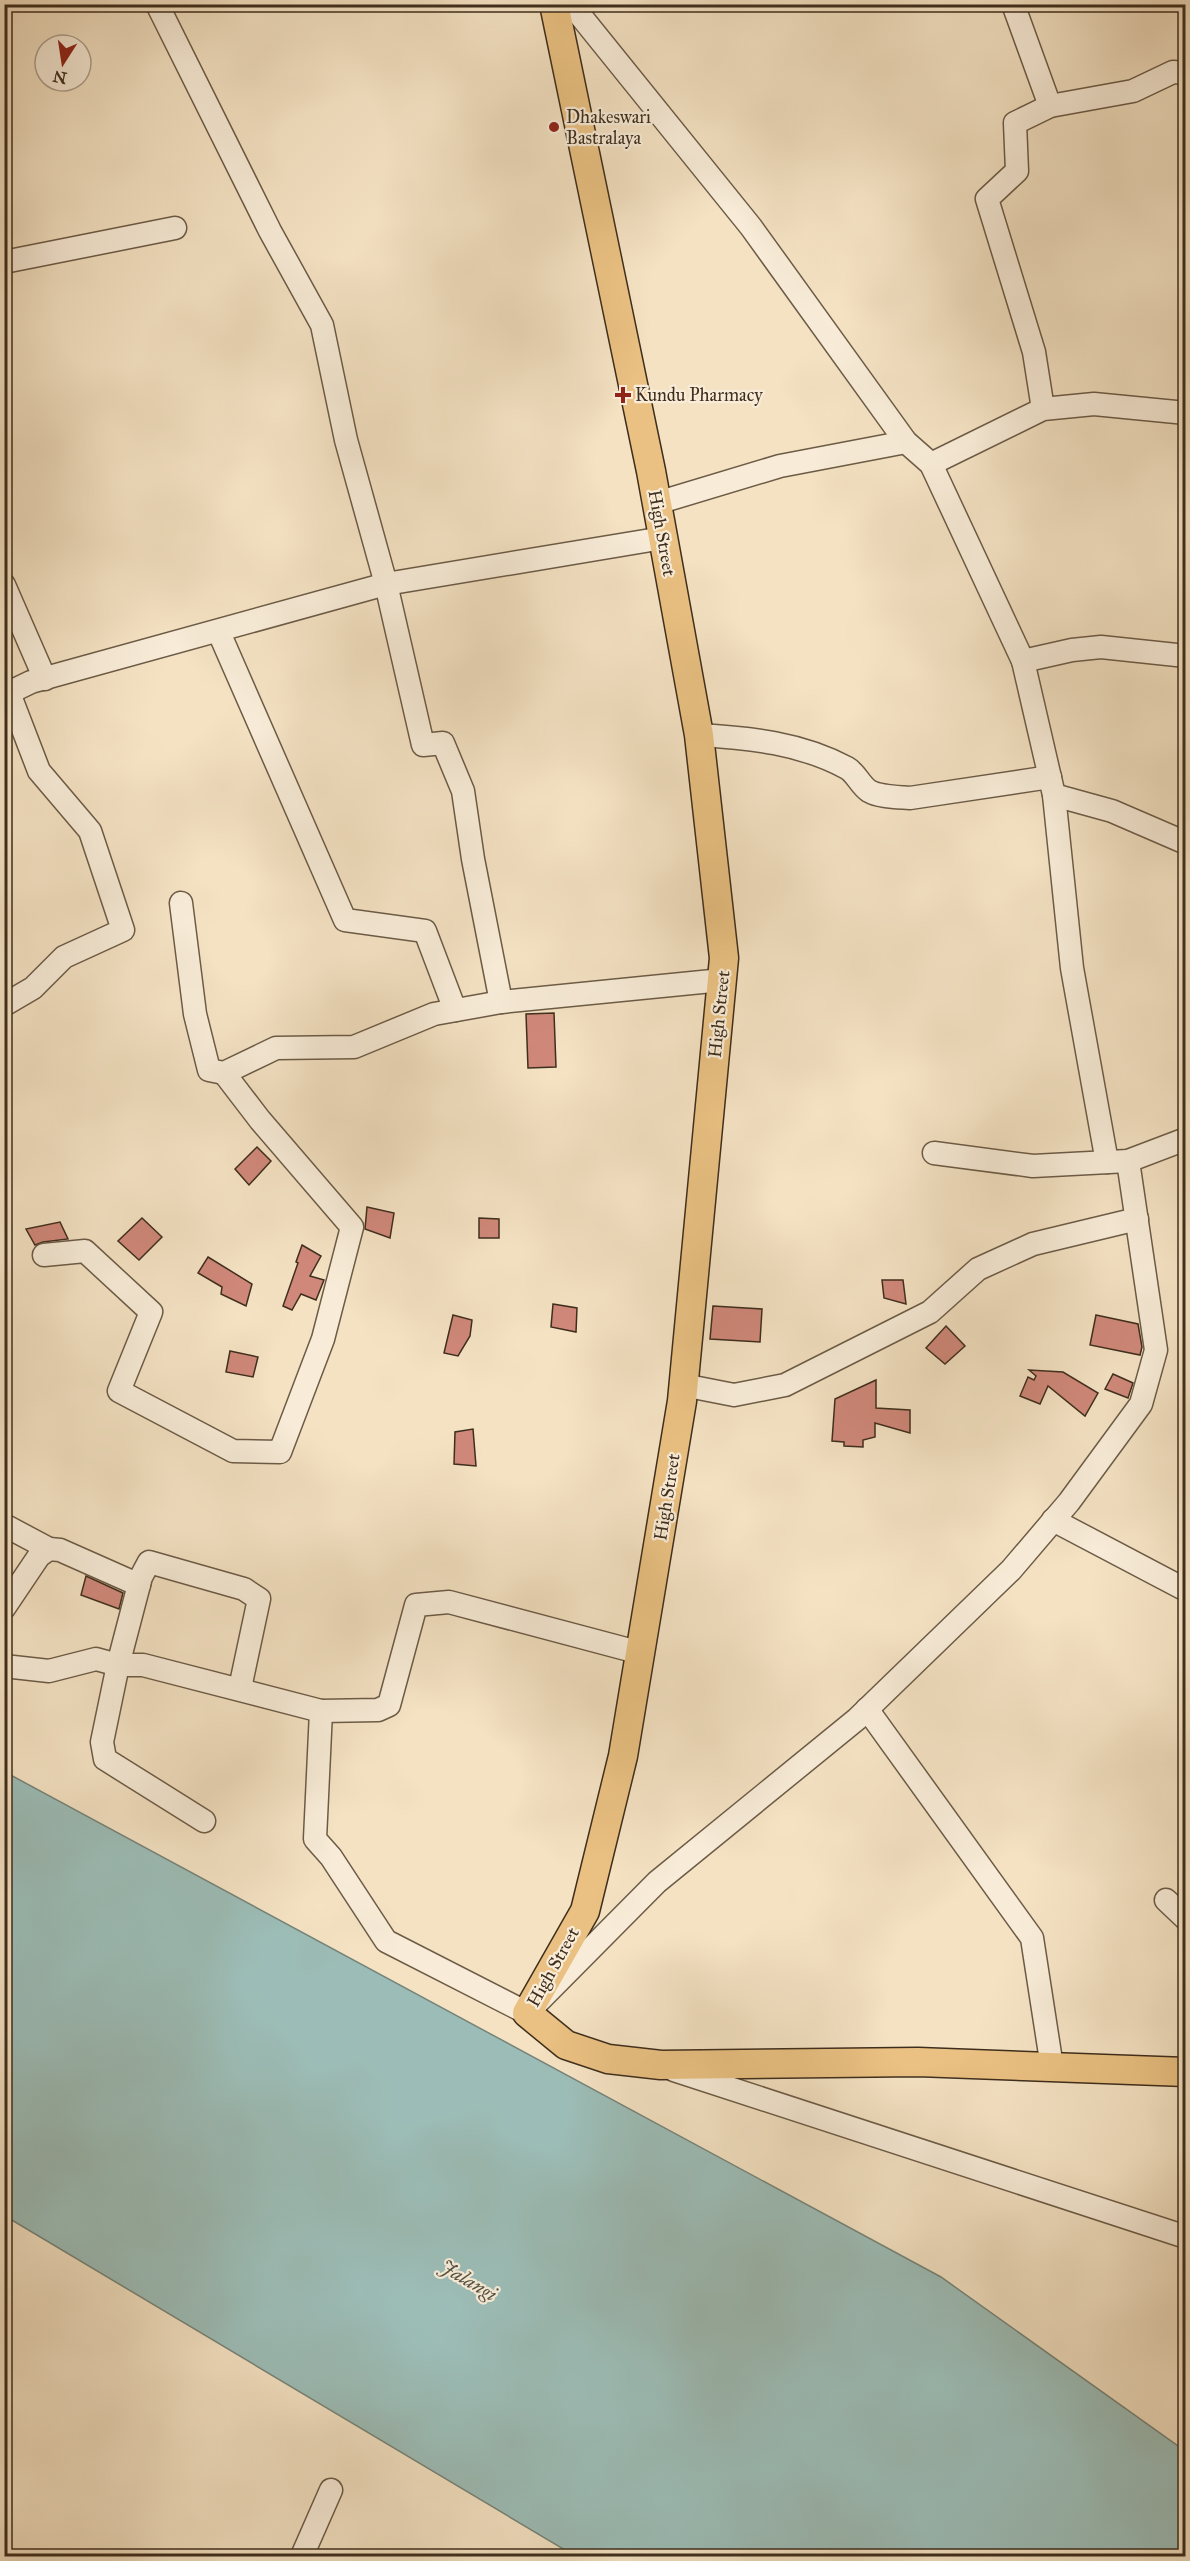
<svg xmlns="http://www.w3.org/2000/svg" width="1190" height="2561" font-family="'IM FELL Great Primer',serif">
	<style>
		.water { fill: #9cbdb7; stroke: #768479; stroke-width: 1.5 }
		.building { fill: #d0887a; stroke: #3e2e1d; stroke-width: 1.5 }
		.lines { fill: none; stroke-linecap: round; stroke-linejoin: round }
		.minor-casing { stroke: #6c5b46; stroke-width: 25 }
		.major-casing { stroke: #3e2e1d; stroke-width: 31 }
		.minor { stroke: #f8ecd8; stroke-width: 22 }
		.major { stroke: #eac182; stroke-width: 28 }
		.poi-dot { fill: #8f2418; stroke: #f8ecd8; stroke-width: 2 }
		.labels { text-anchor: middle; dominant-baseline: central; stroke-width: 4.5; stroke-linejoin: round; paint-order: stroke }
		.poi-label { font-size: 18px; fill: #3e2e1d; stroke: #f8ecd8; text-anchor: start }
		.street-label { font-size: 18px; fill: #3e2e1d; stroke: #f8ecd8 }
		.water-label { font-size: 20px; font-style: italic; fill: #565244; stroke: #f8ecd8 }
	</style>
	<rect width="100%" height="100%" fill="#f4e2c3"/>
	<filter id="stains"><feTurbulence type="fractalNoise" baseFrequency=".00333" numOctaves="4"/><feColorMatrix values="0 0 0 0 .2 0 0 0 0 .09 0 0 0 0 .02 0 0 0 .5 -.17"/></filter>
	<radialGradient id="worn" r=".72"><stop offset=".6" stop-color="#630" stop-opacity="0"/><stop offset="1" stop-color="#630" stop-opacity=".3"/></radialGradient>
	<polygon class="water" points="5,1772 941,2277 1185,2451 1185,2556 575,2556 5,2216"/>
	<g class="building">
		<polygon points="554,1013 556,1067 528,1068 526,1014"/>
		<polygon points="257,1147 271,1161 249,1185 235,1169"/>
		<polygon points="367,1207 394,1213 390,1238 365,1229"/>
		<polygon points="142,1218 162,1237 139,1260 118,1241"/>
		<polygon points="479,1218 499,1219 499,1238 479,1238"/>
		<polygon points="60,1222 68,1239 43,1242 35,1245 26,1229"/>
		<polygon points="302,1245 321,1256 310,1276 324,1280 316,1300 301,1294 292,1310 283,1306 298,1263 296,1262"/>
		<polygon points="208,1257 252,1284 246,1306 221,1294 222,1287 198,1273"/>
		<polygon points="882,1280 903,1280 906,1304 884,1298"/>
		<polygon points="553,1304 577,1308 576,1332 551,1327"/>
		<polygon points="713,1306 762,1309 760,1342 710,1339"/>
		<polygon points="453,1315 472,1320 470,1336 458,1356 444,1353"/>
		<polygon points="1096,1315 1138,1324 1142,1347 1140,1355 1090,1345"/>
		<polygon points="946,1326 965,1346 945,1364 926,1348"/>
		<polygon points="230,1351 258,1357 253,1377 226,1372"/>
		<polygon points="1029,1370 1063,1372 1098,1393 1085,1416 1048,1386 1040,1404 1020,1396 1028,1377 1034,1380 1036,1376"/>
		<polygon points="1113,1374 1133,1383 1128,1398 1105,1389"/>
		<polygon points="876,1380 876,1408 910,1410 910,1433 875,1423 875,1437 863,1440 863,1447 844,1446 844,1442 832,1441 835,1399"/>
		<polygon points="473,1429 476,1466 454,1464 455,1432"/>
		<polygon points="86,1576 123,1593 119,1609 81,1595"/>
	</g>
	<g class="lines">
		<defs>
			<g id="minor">
				<polyline points="157,4 270,231 322,325 346,440 386,584 423,745 443,743 463,791 473,859 501,1002"/>
				<polyline points="571,4 751,227 906,442 931,464 1023,661 1054,795 1072,968 1107,1162"/>
				<polyline points="1013,4 1050,106"/>
				<polyline points="4,262 175,228"/>
				<polyline points="1043,409 1034,352 987,199 1017,171 1015,123 1050,106 1133,91 1173,72 1186,73"/>
				<polyline points="931,464 1043,409 1094,404 1186,413"/>
				<polyline points="657,503 780,466 906,442"/>
				<polyline points="4,585 45,679"/>
				<polyline points="221,637 345,920 425,931 455,1010"/>
				<polyline points="1023,661 1072,650 1101,647 1186,656"/>
				<polyline points="4,695 31,682 386,584 663,538"/>
				<path d="M699,735c51,3 102,8 148,33 9,5 13,17 22,23 10,6 29,6 41,7l140,-21"/>
				<polyline points="1054,795 1112,811 1186,843"/>
				<polyline points="181,903 195,1014 209,1070 224,1073 276,1048 354,1047 434,1014 501,1002 722,980"/>
				<polyline points="4,1005 33,988 64,957 123,930 90,831 39,771 9,693"/>
				<polyline points="934,1153 1033,1166 1128,1161 1186,1139"/>
				<polyline points="44,1255 85,1251 151,1312 119,1391 233,1451 280,1452 323,1339 352,1227 260,1120 224,1073"/>
				<polyline points="683,1385 734,1395 785,1385 930,1312 978,1269 1033,1244 1137,1219"/>
				<polyline points="1053,1520 1186,1590"/>
				<polyline points="4,1525 49,1549"/>
				<polyline points="4,1608 39,1556 49,1549 60,1550 139,1585"/>
				<polyline points="4,1666 49,1671 96,1659 118,1665 143,1665 321,1711 378,1710 389,1705 416,1605 449,1602 641,1653"/>
				<polyline points="867,1709 1032,1938 1052,2067"/>
				<polyline points="321,1711 315,1839 331,1857 386,1941 527,2013 657,1882 857,1719 1011,1570 1069,1502 1141,1404 1156,1350 1128,1161"/>
				<polyline points="204,1821 105,1759 102,1742 118,1665 141,1577 149,1562 244,1589 259,1599 240,1688"/>
				<polyline points="1166,1900 1186,1919"/>
				<polyline points="674,2070 1186,2237"/>
				<polyline points="302,2556 331,2490"/>
			</g>
			<polyline id="major" points="554,4 651,471 699,735 724,958 682,1401 623,1756 585,1911 527,2013 566,2045 608,2059 661,2065 918,2062 1186,2072"/>
		</defs>
		<use href="#minor" class="minor-casing"/>
		<use href="#major" class="major-casing"/>
		<use href="#minor" class="minor"/>
		<use href="#major" class="major"/>
	</g>
	<g class="poi-dot">
		<circle cx="554" cy="127" r="6"/>
		<path d="M620 386h6v6h6v6h-6v6h-6v-6h-6v-6h6z"/>
	</g>
	<g class="labels">
		<g class="poi-label">
			<text x="566" y="117">Dhakeswari<tspan x="566" dy="21">Bastralaya</tspan></text>
			<text x="635" y="395">Kundu Pharmacy</text>
		</g>
		<g class="street-label">
			<text transform="translate(662 533) rotate(80)">High Street</text>
			<text transform="translate(719 1014) rotate(-84)">High Street</text>
			<text transform="translate(667 1497) rotate(-81)">High Street</text>
			<text transform="translate(553 1967) rotate(-61)">High Street</text>
		</g>
		<g class="water-label">
			<text transform="translate(469 2280) rotate(31)">Jalangi</text>
		</g>
	</g>
	<rect width="1190" height="2561" fill="none" stroke="#f4e2c3" stroke-width="24"/>
	<rect x="6" y="6" width="1178" height="2549" fill="none" stroke="#3e2e1d" stroke-width="3"/>
	<rect x="12" y="12" width="1166" height="2537" fill="none" stroke="#3e2e1d" stroke-width="1.5"/>
	<g transform="translate(63 63) rotate(192)"><circle r="28" fill="#f8ecd8" stroke="#aea08d" stroke-width="1.5"/>
	<path d="M0-4.5L10 22L0 15L-10 22Z" fill="#8f2418"/>
	<text y="-9" font-size="16" font-weight="bold" text-anchor="middle" fill="#3e2e1d">N</text>
	</g>
	<rect width="100%" height="100%" filter="url(#stains)"/>
	<rect width="100%" height="100%" fill="url(#worn)"/>
</svg>
